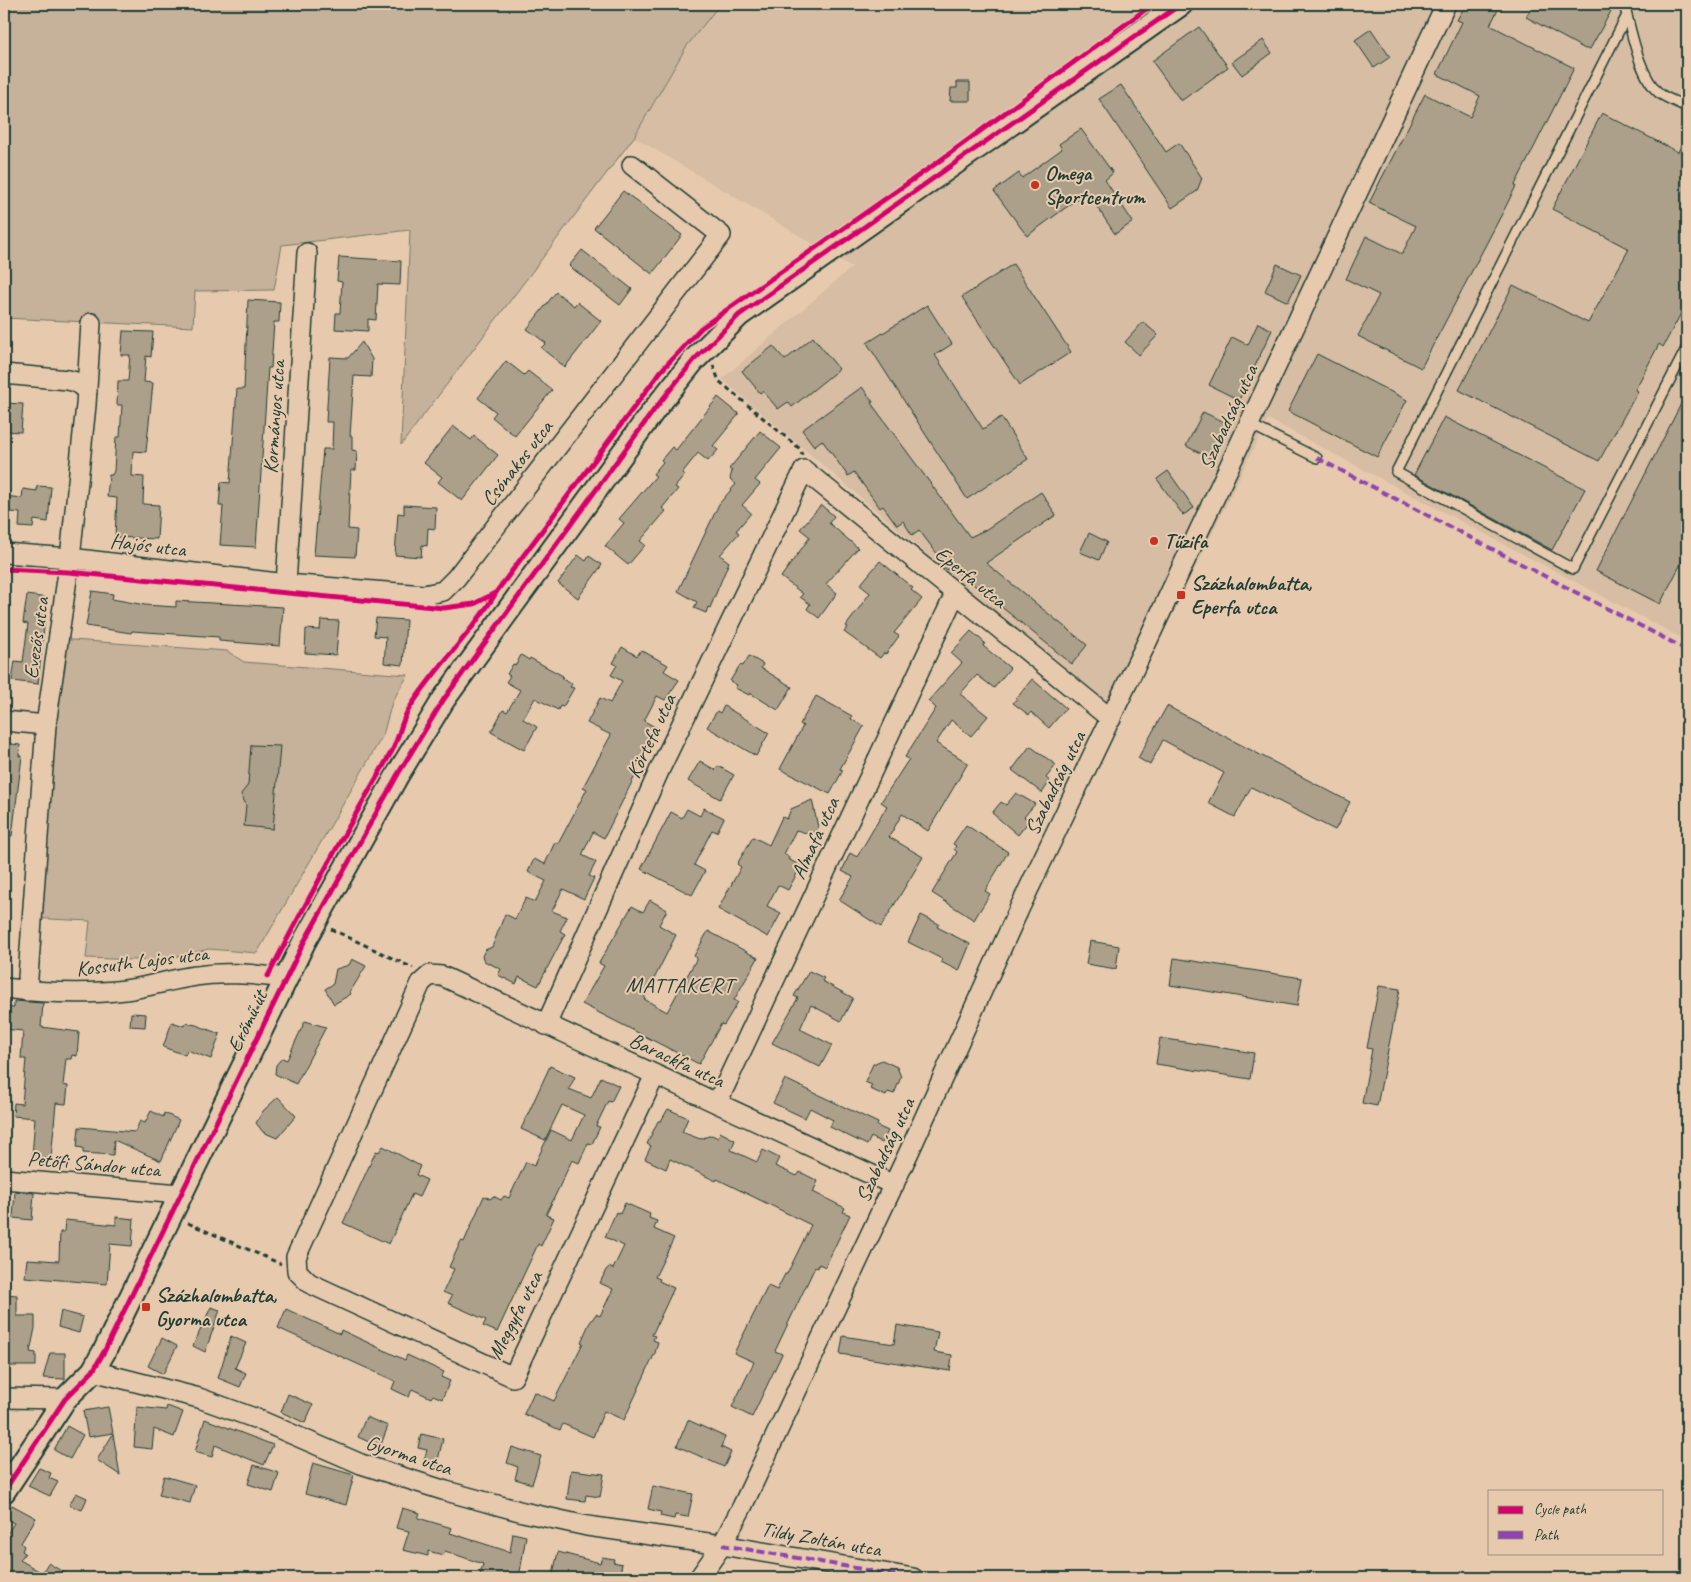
<svg xmlns="http://www.w3.org/2000/svg" width="1691" height="1582" font-family="Caveat,sans-serif">
	<style>
		.built { fill: #d6bda3 }
		.green { fill: #c6b29a; stroke: #727867 }
		.building { fill: #ada08a; stroke: #1f3d34 }
		.lines { fill: none; stroke-linecap: round; stroke-linejoin: round }
		.service-casing { stroke: #1f3d34; stroke-width: 12 }
		.minor-casing { stroke: #1f3d34; stroke-width: 22 }
		.tertiary-casing { stroke: #1f3d34; stroke-width: 26 }
		.path { stroke: #1f3d34; stroke-width: 3; stroke-dasharray: 5 4; stroke-linecap: butt }
		.service { stroke: #e7caae; stroke-width: 9 }
		.minor { stroke: #e7caae; stroke-width: 19 }
		.tertiary { stroke: #e7caae; stroke-width: 22 }
		.quiet { stroke: #8e44ad; stroke-width: 4; stroke-dasharray: 8 4; stroke-linecap: butt }
		.cycleway-casing { stroke: #e7caae; stroke-width: 8 }
		.cycleway { stroke: #d6006c; stroke-width: 5 }
		.poi-dot { fill: #c8321e; stroke: #e7caae; stroke-width: 2 }
		.labels { text-anchor: middle; dominant-baseline: central; stroke-width: 4; stroke-linejoin: round; paint-order: stroke }
		.poi-label { font-size: 21px; font-weight: bold; fill: #1f3d34; stroke: #e7caae; text-anchor: start }
		.street-label { font-size: 21px; fill: #1f3d34; stroke: #e7caae }
		.neighbourhood-label { font-size: 22px; letter-spacing: 1px; fill: #1f3d34; stroke: #e7caae }
	</style>
	<rect width="100%" height="100%" fill="#e7caae"/>
	<filter id="ink" filterUnits="userSpaceOnUse"><feTurbulence type="fractalNoise" baseFrequency=".02" numOctaves="2"/><feDisplacementMap in="SourceGraphic" scale="10" xChannelSelector="R" yChannelSelector="G"/><feConvolveMatrix kernelMatrix="1 2 1 2 8 2 1 2 1" color-interpolation-filters="sRGB"/></filter>
	<g filter="url(#ink)">
		<polygon class="built" points="720,4 1687,4 1687,641 1268,419 1121,720 722,379 852,267 634,137 686,47"/>
		<g class="green">
			<polygon points="4,4 720,4 686,47 634,137 401,445 410,230 282,245 274,290 195,291 193,327 4,318"/>
			<polygon points="58,639 227,651 244,662 408,675 392,702 383,735 257,953 209,949 160,961 86,958 90,921 29,918"/>
		</g>
		<g class="building">
			<polygon points="1466,4 1501,4 1490,25 1574,68 1515,185 1516,186 1504,210 1421,368 1358,336 1379,295 1346,279 1366,236 1402,254 1416,226 1369,203 1425,94 1470,117 1480,96 1437,74 1462,22 1457,20"/>
			<polygon points="1533,4 1615,4 1590,49 1585,49 1526,17"/>
			<polygon points="1199,27 1228,67 1181,101 1152,61"/>
			<polygon points="1371,29 1390,57 1374,68 1355,40"/>
			<polygon points="1263,40 1272,53 1242,75 1232,62"/>
			<polygon points="957,82 970,82 970,101 950,101 951,88 957,88"/>
			<polygon points="1121,85 1166,152 1179,143 1202,178 1197,191 1172,208 1099,99"/>
			<polygon points="1602,113 1678,152 1687,134 1687,302 1663,347 1659,344 1635,390 1638,391 1599,461 1459,390 1513,285 1588,323 1629,249 1552,209"/>
			<polygon points="1081,129 1113,173 1105,180 1133,222 1115,234 1087,192 1027,236 994,191 1019,173 1022,178 1062,149 1059,144"/>
			<polygon points="623,191 682,235 652,274 594,228"/>
			<polygon points="582,250 632,289 620,305 569,266"/>
			<polygon points="339,257 401,261 400,285 378,284 376,320 368,319 368,331 335,329 336,313 340,313 342,282 337,281"/>
			<polygon points="1013,264 1071,352 1020,385 962,297"/>
			<polygon points="1277,264 1301,275 1288,302 1265,291"/>
			<polygon points="556,292 574,306 577,302 601,321 565,367 541,348 546,343 527,329"/>
			<polygon points="248,300 280,302 279,322 274,322 271,368 268,368 256,547 220,545 223,506 219,506 221,482 230,483 237,389 244,389"/>
			<polygon points="927,305 952,344 935,355 983,429 1001,417 1028,459 967,499 867,343"/>
			<polygon points="1143,322 1158,335 1139,355 1125,342"/>
			<polygon points="1258,323 1272,330 1239,400 1209,385 1232,337 1248,345"/>
			<polygon points="123,331 153,332 151,357 146,356 144,382 153,383 146,452 133,451 132,476 144,477 143,504 159,505 157,539 115,537 117,498 107,497 109,475 112,475 114,471 116,437 120,437 122,405 117,405 118,381 128,381 130,355 121,355"/>
			<polygon points="813,337 839,369 792,407 788,402 778,409 763,391 760,393 742,371 773,346 785,360"/>
			<polygon points="362,342 372,359 371,377 354,376 350,436 352,436 352,450 357,451 356,470 351,470 348,529 357,530 355,557 314,555 323,449 332,449 333,422 326,422 330,357 348,358"/>
			<polygon points="1317,354 1407,400 1377,457 1288,411"/>
			<polygon points="506,361 524,375 528,371 552,390 515,436 492,417 496,412 478,398"/>
			<polygon points="862,387 873,402 871,403 970,537 985,530 1041,492 1056,515 986,563 1087,645 1072,664 952,567 947,570 938,562 941,559 919,530 912,535 903,521 897,525 883,506 880,508 854,472 848,476 822,440 814,446 802,430"/>
			<polygon points="1687,392 1687,552 1660,604 1596,571"/>
			<polygon points="718,397 739,414 713,446 718,450 708,461 698,453 682,473 685,475 675,487 678,489 662,508 666,511 640,541 645,545 628,565 605,546 624,523 619,519 656,476 653,474 663,462 661,460 672,447 676,450"/>
			<polygon points="4,403 23,404 21,432 4,431"/>
			<polygon points="1203,412 1228,424 1210,458 1186,446"/>
			<polygon points="1444,417 1585,489 1552,550 1414,475"/>
			<polygon points="453,426 471,440 474,436 498,455 462,501 438,482 442,477 424,463"/>
			<polygon points="760,431 781,448 755,480 760,484 742,505 751,513 736,531 739,533 720,555 729,562 710,608 708,607 706,613 694,608 697,602 678,591 719,504 736,484 730,479 732,471 729,469"/>
			<polygon points="1168,471 1194,508 1183,515 1157,479"/>
			<polygon points="37,486 51,487 48,522 34,520 33,528 19,527 20,513 4,511 4,496 22,498 23,489 37,491"/>
			<polygon points="404,505 436,507 435,529 428,528 427,546 422,545 421,557 395,555 398,513 404,514"/>
			<polygon points="821,505 834,516 829,523 858,548 826,584 837,593 819,618 807,609 810,604 800,597 803,594 781,577 810,537 800,529"/>
			<polygon points="1089,533 1107,542 1099,560 1080,552"/>
			<polygon points="578,555 586,561 589,556 602,565 578,598 558,583"/>
			<polygon points="880,561 913,588 911,590 922,599 894,633 899,636 886,654 884,653 880,658 844,632 848,627 846,626 870,593 860,585"/>
			<polygon points="92,591 113,594 112,599 145,605 176,607 176,601 283,607 280,646 219,641 219,637 132,631 131,633 86,626"/>
			<polygon points="27,595 47,598 38,684 12,681 15,661 23,662 28,624 23,623"/>
			<polygon points="376,618 406,620 403,665 384,663 386,637 374,636"/>
			<polygon points="321,620 339,621 336,655 305,653 306,629 320,630"/>
			<polygon points="971,631 985,643 983,646 1010,668 994,688 977,675 960,694 988,716 971,736 951,720 936,743 968,763 928,831 902,814 889,837 923,857 881,927 839,900 853,877 842,871 850,853 857,857 887,806 881,802 909,759 905,757 936,708 928,701 962,663 951,653"/>
			<polygon points="622,647 637,656 641,650 668,665 664,671 679,680 665,700 657,696 644,721 657,728 635,769 638,770 604,838 593,832 582,855 596,862 589,876 594,878 584,899 563,889 552,911 567,917 560,931 565,934 554,955 538,986 519,977 516,984 498,975 501,969 484,961 482,956 485,950 492,947 505,914 515,919 526,898 535,902 546,881 528,872 534,859 545,864 555,842 558,844 587,789 583,787 611,735 587,723 600,698 610,703 622,681 611,675 617,665 613,663"/>
			<polygon points="521,655 529,660 530,658 563,676 562,679 572,684 570,687 574,688 563,707 560,706 558,710 535,698 523,719 537,727 524,750 491,732 503,710 507,712 520,690 506,682 510,676 507,674 513,664 516,665"/>
			<polygon points="749,656 763,664 761,668 792,687 778,710 750,693 749,695 735,688 737,685 730,681 740,665 743,666"/>
			<polygon points="1032,679 1066,708 1049,728 1031,712 1029,715 1013,703"/>
			<polygon points="816,696 852,716 851,719 864,726 840,769 843,770 830,794 780,769 803,726 800,724"/>
			<polygon points="724,706 769,733 756,756 707,727 717,711 720,713"/>
			<polygon points="1167,706 1350,802 1335,830 1251,787 1235,817 1208,803 1224,773 1163,740 1150,765 1138,758"/>
			<polygon points="4,743 20,745 19,756 22,756 12,836 4,836"/>
			<polygon points="251,745 280,746 273,829 244,826 246,805 241,794 248,785"/>
			<polygon points="1030,746 1056,765 1046,778 1050,781 1042,793 1012,770"/>
			<polygon points="700,761 715,770 718,766 734,775 720,799 688,781"/>
			<polygon points="1016,793 1035,804 1024,817 1029,821 1018,835 992,813 1001,802 1006,805"/>
			<polygon points="812,800 818,827 815,833 810,834 796,830 784,854 789,857 788,859 801,866 788,890 778,885 767,906 781,913 768,937 718,909 741,867 737,864 753,837 769,845 782,817 787,819 791,809"/>
			<polygon points="704,808 724,818 717,832 712,830 694,865 705,871 692,895 641,869 671,812 682,818 687,809 700,816"/>
			<polygon points="966,825 1008,852 985,891 990,894 974,920 932,893 957,852 954,849 956,846 953,844"/>
			<polygon points="650,900 667,910 659,925 676,935 644,999 667,1012 697,958 694,956 708,931 758,958 734,1000 738,1002 724,1025 721,1024 699,1064 582,1004 604,966 599,963 632,906 643,912"/>
			<polygon points="921,915 939,924 937,927 970,944 959,971 941,962 942,959 908,942"/>
			<polygon points="1090,941 1119,946 1116,969 1086,964"/>
			<polygon points="1174,958 1302,978 1297,1006 1170,985"/>
			<polygon points="352,959 366,966 350,992 351,994 334,1004 325,989 333,984 336,969 349,965"/>
			<polygon points="809,971 824,978 822,981 853,998 841,1021 811,1005 800,1029 832,1045 820,1067 772,1043 798,998 794,996"/>
			<polygon points="1379,986 1400,989 1377,1106 1362,1103 1372,1049 1367,1048"/>
			<polygon points="14,1001 43,1003 41,1027 79,1032 77,1056 72,1055 71,1059 66,1059 63,1085 68,1086 66,1104 56,1103 51,1159 32,1157 35,1118 13,1116 14,1103 22,1104 26,1059 21,1059 23,1031 4,1029 4,1007 14,1008"/>
			<polygon points="131,1013 146,1014 145,1027 130,1026"/>
			<polygon points="305,1021 326,1027 296,1084 275,1074 276,1065 282,1058 287,1060"/>
			<polygon points="172,1022 184,1026 185,1023 196,1025 220,1034 211,1059 187,1050 185,1055 163,1047"/>
			<polygon points="1160,1038 1254,1053 1250,1079 1156,1064"/>
			<polygon points="882,1060 897,1067 901,1077 894,1094 888,1092 886,1096 870,1089 872,1085 865,1082 873,1064"/>
			<polygon points="550,1066 575,1077 569,1089 591,1098 601,1077 619,1086 611,1102 608,1101 596,1126 600,1127 592,1144 588,1143 579,1163 572,1160 546,1215 554,1218 541,1246 538,1244 497,1332 483,1326 486,1320 448,1303 452,1296 443,1292 454,1269 449,1267 461,1241 464,1242 484,1196 491,1199 493,1196 501,1200 504,1196 509,1198 526,1162 534,1166 551,1130 572,1140 584,1115 562,1105 545,1140 521,1129"/>
			<polygon points="785,1079 878,1123 877,1126 888,1131 882,1143 871,1137 867,1145 830,1127 833,1120 810,1108 805,1118 773,1103"/>
			<polygon points="278,1097 296,1116 277,1138 263,1132 256,1123 263,1111"/>
			<polygon points="668,1109 688,1118 682,1132 700,1139 712,1135 718,1138 720,1132 735,1140 731,1150 757,1162 763,1150 779,1158 775,1166 797,1176 800,1172 818,1181 813,1192 845,1208 843,1212 850,1215 825,1267 819,1264 818,1268 815,1267 775,1351 782,1354 752,1417 732,1407 754,1362 734,1353 768,1286 777,1290 785,1274 787,1274 811,1225 717,1179 716,1181 670,1159 666,1169 645,1159 651,1146 647,1144 658,1121 661,1121"/>
			<polygon points="151,1111 163,1117 164,1113 179,1120 161,1161 114,1140 113,1155 83,1153 83,1148 77,1147 79,1127 135,1132 140,1121 145,1123"/>
			<polygon points="383,1146 420,1166 416,1175 427,1180 419,1197 412,1194 389,1244 343,1223 376,1151 379,1152"/>
			<polygon points="15,1191 34,1193 32,1220 13,1218"/>
			<polygon points="625,1203 650,1214 649,1218 657,1221 654,1229 674,1238 655,1277 660,1279 659,1281 674,1288 652,1335 655,1336 653,1340 658,1342 655,1353 624,1420 604,1411 593,1437 563,1424 560,1430 524,1414 534,1392 554,1401 583,1343 581,1342 589,1324 596,1314 600,1316 613,1289 600,1283 606,1270 609,1267 613,1269 624,1246 605,1237 616,1212 620,1214"/>
			<polygon points="116,1217 134,1219 132,1246 110,1244 107,1284 25,1277 27,1259 59,1261 60,1232 64,1232 65,1220 116,1225"/>
			<polygon points="4,1294 17,1295 17,1316 35,1316 35,1328 30,1352 36,1353 36,1366 4,1366"/>
			<polygon points="211,1307 220,1310 205,1352 193,1346"/>
			<polygon points="286,1309 340,1334 341,1330 405,1360 407,1355 444,1372 441,1377 450,1381 442,1399 433,1395 431,1398 412,1389 409,1397 392,1389 395,1381 278,1328"/>
			<polygon points="61,1311 83,1317 79,1333 58,1327"/>
			<polygon points="897,1325 938,1332 934,1352 952,1355 950,1371 840,1354 843,1336 894,1344"/>
			<polygon points="231,1336 246,1343 235,1368 246,1373 240,1387 218,1378"/>
			<polygon points="162,1338 177,1346 163,1374 148,1366"/>
			<polygon points="50,1353 65,1353 65,1379 43,1378"/>
			<polygon points="288,1394 313,1405 305,1423 281,1412"/>
			<polygon points="167,1406 183,1412 174,1437 154,1429 152,1449 134,1447 137,1407 166,1410"/>
			<polygon points="108,1407 113,1433 88,1437 83,1411"/>
			<polygon points="366,1417 388,1426 380,1447 358,1437"/>
			<polygon points="205,1419 273,1445 264,1465 215,1445 212,1457 195,1452"/>
			<polygon points="688,1420 725,1437 721,1447 731,1452 724,1467 677,1446"/>
			<polygon points="67,1426 83,1435 70,1459 54,1450"/>
			<polygon points="113,1434 120,1475 97,1460"/>
			<polygon points="421,1434 443,1439 436,1468 423,1464 427,1450 418,1448"/>
			<polygon points="512,1447 541,1456 532,1484 515,1479 518,1467 507,1463"/>
			<polygon points="313,1463 354,1475 346,1505 305,1494"/>
			<polygon points="254,1465 279,1473 273,1492 248,1484"/>
			<polygon points="39,1468 51,1473 49,1478 58,1482 50,1496 28,1486"/>
			<polygon points="571,1470 604,1474 600,1497 586,1495 585,1501 567,1499"/>
			<polygon points="164,1476 195,1485 190,1503 159,1495"/>
			<polygon points="653,1486 693,1494 688,1517 675,1515 674,1519 660,1516 661,1512 648,1509"/>
			<polygon points="76,1493 87,1498 82,1510 69,1505"/>
			<polygon points="12,1505 36,1518 21,1543 24,1546 22,1551 25,1553 20,1560 42,1573 48,1563 73,1578 16,1578 4,1571 4,1539 14,1523 4,1518"/>
			<polygon points="402,1508 420,1513 418,1518 452,1528 450,1533 510,1552 513,1533 526,1536 519,1578 479,1578 483,1564 445,1551 443,1555 428,1551 428,1556 403,1550 409,1531 396,1528"/>
			<polygon points="558,1552 600,1563 602,1557 614,1559 613,1562 622,1564 619,1578 552,1578"/>
		</g>
		<g class="lines">
			<defs>
				<g id="service">
					<path d="M1624,4c7,25 15,72 35,89 8,6 20,10 28,14"/>
					<polyline points="1627,15 1396,472 1573,569 1687,347"/>
					<polyline points="1249,424 1317,458"/>
				</g>
				<g id="minor">
					<polyline points="4,374 68,380 76,382 87,391"/>
					<polyline points="4,553 70,558 286,584 424,595 443,591 456,578 721,235 632,165"/>
					<polyline points="286,584 307,253"/>
					<polyline points="4,721 46,725"/>
					<path d="M4,988c40,5 80,7 121,2 24,-3 47,-11 71,-14 30,-5 61,-1 91,2"/>
					<polyline points="27,991 46,725 70,558 86,405 91,323"/>
					<polyline points="546,1025 660,769 804,470 1111,719"/>
					<polyline points="655,1075 513,1377 309,1283 297,1271 296,1257 421,983 430,975 442,976 894,1185"/>
					<polyline points="717,1103 955,594"/>
					<polyline points="4,1179 180,1194"/>
					<polyline points="93,1371 199,1398 257,1419 361,1464 446,1491 523,1512 587,1526 722,1545 913,1578"/>
					<polyline points="4,1398 65,1399"/>
					<polyline points="699,1578 722,1545 742,1507 909,1152 1020,907 1146,644 1446,4"/>
				</g>
				<polyline id="tertiary" points="4,1491 65,1399 93,1371 105,1350 304,942 398,774 444,699 654,410 694,360 739,315 1181,4"/>
			</defs>
			<use href="#service" class="service-casing"/>
			<use href="#minor" class="minor-casing"/>
			<use href="#tertiary" class="tertiary-casing"/>
			<g class="path">
				<polyline points="713,365 719,381 800,449 802,455"/>
				<polyline points="331,929 413,968"/>
				<polyline points="188,1223 281,1264"/>
			</g>
			<use href="#service" class="service"/>
			<use href="#minor" class="minor"/>
			<use href="#tertiary" class="tertiary"/>
			<g class="quiet">
				<polyline points="1317,458 1687,650"/>
				<polyline points="722,1545 913,1578"/>
			</g>
			<defs>
				<g id="cycleway">
					<polyline points="4,569 68,572 444,608 474,604 495,593"/>
					<path d="M268,976c39,-76 81,-151 124,-225 7,-13 9,-30 17,-42 26,-42 63,-75 88,-118l164,-220 40,-43 237,-166 215,-158"/>
					<polyline points="4,1491 65,1399 93,1371 105,1350 304,942 398,774 444,699 654,410 694,360 739,315 1181,4"/>
				</g>
			</defs>
			<use href="#cycleway" class="cycleway-casing"/>
			<use href="#cycleway" class="cycleway"/>
		</g>
	</g>
	<g class="poi-dot">
		<circle cx="1035" cy="185" r="5"/>
		<circle cx="1154" cy="541" r="5"/>
		<rect x="1176" y="590" width="10" height="10" rx="2.5"/>
		<rect x="141" y="1302" width="10" height="10" rx="2.5"/>
	</g>
	<g class="labels">
		<g class="poi-label">
			<text x="1045" y="173">Omega<tspan x="1045" dy="24">Sportcentrum</tspan></text>
			<text x="1164" y="541">Tűzifa</text>
			<text x="1191" y="583">Százhalombatta,<tspan x="1191" dy="24">Eperfa utca</tspan></text>
			<text x="156" y="1295">Százhalombatta,<tspan x="156" dy="24">Gyorma utca</tspan></text>
		</g>
		<g class="street-label">
			<text transform="translate(274 417) rotate(-86)">Kormányos utca</text>
			<text transform="translate(1228 417) rotate(-65)">Szabadság utca</text>
			<text transform="translate(517 463) rotate(-52)">Csónakos utca</text>
			<text transform="translate(148 545) rotate(7)">Hajós utca</text>
			<text transform="translate(971 577) rotate(39)">Eperfa utca</text>
			<text transform="translate(36 638) rotate(-82)">Evezős utca</text>
			<text transform="translate(651 736) rotate(-65)">Körtefa utca</text>
			<text transform="translate(1055 783) rotate(-64)">Szabadság utca</text>
			<text transform="translate(815 838) rotate(-65)">Almafa utca</text>
			<text transform="translate(142 961) rotate(-7)">Kossuth Lajos utca</text>
			<text transform="translate(247 1021) rotate(-64)">Erőmű út</text>
			<text transform="translate(677 1060) rotate(25)">Barackfa utca</text>
			<text transform="translate(885 1150) rotate(-65)">Szabadság utca</text>
			<text transform="translate(94 1164) rotate(5)">Petőfi Sándor utca</text>
			<text transform="translate(515 1315) rotate(-63)">Meggyfa utca</text>
			<text transform="translate(409 1455) rotate(18)">Gyorma utca</text>
			<text transform="translate(821 1539) rotate(10)">Tildy Zoltán utca</text>
		</g>
		<g class="neighbourhood-label">
			<text x="680" y="985">MATTAKERT</text>
		</g>
	</g>
	<rect width="1691" height="1582" fill="none" stroke="#e7caae" stroke-width="20"/>
	<rect x="10" y="10" width="1671" height="1562" fill="none" stroke="#1f3d34" stroke-width="2" filter="url(#ink)"/>
	<rect x="1488" y="1490" width="175" height="65" fill="#e7caae" stroke="#97927d"/>
	<rect x="1498" y="1506" width="25" height="8" fill="#d6006c" stroke="#97927d"/>
	<text x="1534" y="1514" font-size="15" fill="#1f3d34">Cycle path</text>
	<rect x="1498" y="1531" width="25" height="8" fill="#8e44ad" stroke="#97927d"/>
	<text x="1534" y="1540" font-size="15" fill="#1f3d34">Path</text>
</svg>
